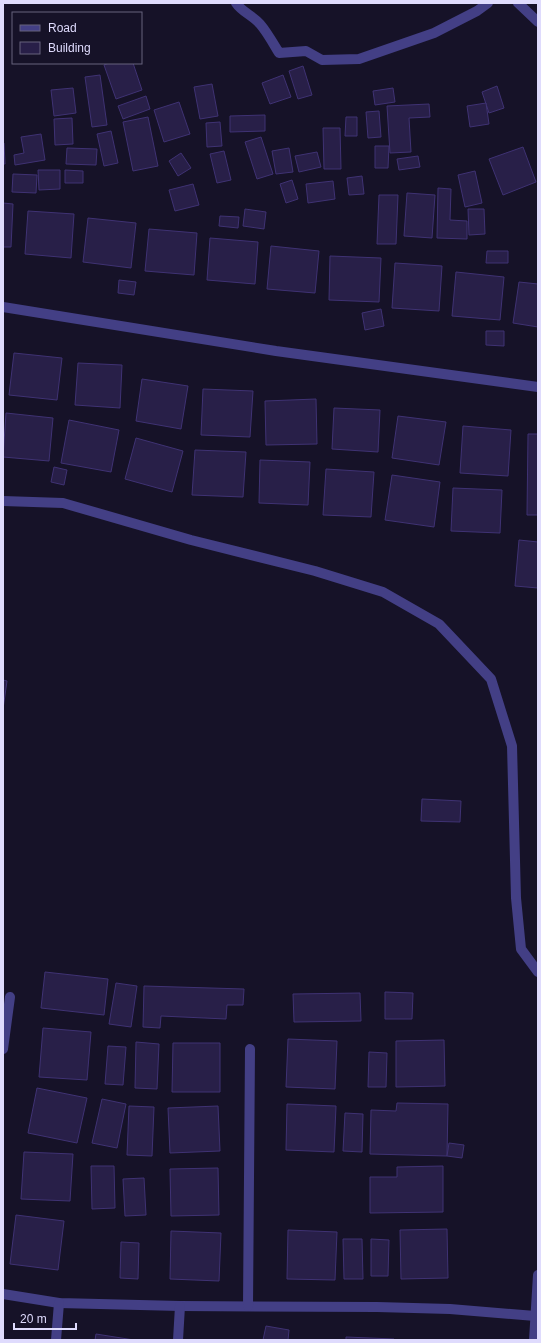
<svg xmlns="http://www.w3.org/2000/svg" width="541" height="1343" font-family="Arial,sans-serif">
	<style>
		.building { fill: #281f48; stroke: #3f3273 }
		.lines { fill: none; stroke-linecap: round; stroke-linejoin: round }
		.minor { stroke: #433f85; stroke-width: 10 }
	</style>
	<rect width="100%" height="100%" fill="#161228"/>
	<g class="building">
		<polygon points="109,63 133,63 142,90 116,99 104,65"/>
		<polygon points="303,66 312,95 298,99 289,71"/>
		<polygon points="100,75 107,125 92,127 85,77"/>
		<polygon points="283,75 291,97 270,104 262,83"/>
		<polygon points="212,84 218,116 200,119 194,87"/>
		<polygon points="497,86 504,108 489,113 482,92"/>
		<polygon points="73,88 76,113 54,116 51,90"/>
		<polygon points="393,88 395,102 375,105 373,91"/>
		<polygon points="146,96 150,109 123,119 118,106"/>
		<polygon points="179,102 190,134 164,142 154,110"/>
		<polygon points="486,103 489,124 470,127 467,106"/>
		<polygon points="429,104 430,117 409,118 411,152 390,153 387,106"/>
		<polygon points="379,111 381,137 368,138 366,112"/>
		<polygon points="265,115 265,131 230,132 230,116"/>
		<polygon points="148,117 158,166 133,171 123,122"/>
		<polygon points="346,117 357,117 357,136 345,136"/>
		<polygon points="72,118 73,144 55,145 54,119"/>
		<polygon points="220,122 222,146 207,147 206,123"/>
		<polygon points="323,128 340,128 341,169 324,169"/>
		<polygon points="111,131 118,163 104,166 97,134"/>
		<polygon points="41,134 45,160 15,165 14,155 24,153 21,137"/>
		<polygon points="261,137 273,174 257,179 245,142"/>
		<polygon points="3,143 4,143 5,164 3,164"/>
		<polygon points="375,146 389,146 388,168 375,168"/>
		<polygon points="523,147 536,182 503,195 489,159"/>
		<polygon points="67,148 97,149 96,165 66,164"/>
		<polygon points="289,148 293,172 276,174 272,151"/>
		<polygon points="224,151 231,180 217,183 210,154"/>
		<polygon points="317,152 321,167 299,172 295,156"/>
		<polygon points="181,153 191,168 178,176 169,161"/>
		<polygon points="418,156 420,167 399,170 397,159"/>
		<polygon points="38,170 60,170 60,189 39,190"/>
		<polygon points="65,170 83,171 83,183 65,183"/>
		<polygon points="475,171 482,203 465,207 458,175"/>
		<polygon points="13,174 37,175 36,193 12,192"/>
		<polygon points="362,176 364,194 349,195 347,178"/>
		<polygon points="292,180 298,199 286,203 280,184"/>
		<polygon points="333,181 335,199 308,203 306,184"/>
		<polygon points="193,184 199,205 175,211 169,190"/>
		<polygon points="438,188 451,189 450,220 467,221 467,239 437,238"/>
		<polygon points="407,193 435,195 432,238 404,236"/>
		<polygon points="379,195 398,195 396,244 377,244"/>
		<polygon points="3,203 13,204 11,247 3,247"/>
		<polygon points="245,209 266,212 264,229 243,226"/>
		<polygon points="468,209 484,209 485,234 469,235"/>
		<polygon points="28,211 74,214 71,258 25,254"/>
		<polygon points="220,216 239,217 238,228 219,226"/>
		<polygon points="88,218 136,223 131,268 83,262"/>
		<polygon points="149,229 197,233 194,275 145,271"/>
		<polygon points="210,238 258,242 255,284 207,280"/>
		<polygon points="271,246 319,251 315,293 267,289"/>
		<polygon points="487,251 508,251 508,263 486,263"/>
		<polygon points="330,256 381,258 379,302 329,300"/>
		<polygon points="395,263 442,266 439,311 392,308"/>
		<polygon points="456,272 504,277 500,320 452,316"/>
		<polygon points="119,280 136,282 134,295 118,293"/>
		<polygon points="519,282 538,284 538,327 513,323"/>
		<polygon points="381,309 384,326 365,330 362,313"/>
		<polygon points="486,331 504,331 504,346 486,345"/>
		<polygon points="14,353 62,358 57,400 9,395"/>
		<polygon points="78,363 122,365 120,408 75,405"/>
		<polygon points="142,379 188,386 181,429 136,421"/>
		<polygon points="203,389 253,391 250,437 201,435"/>
		<polygon points="316,399 317,444 266,445 265,401"/>
		<polygon points="334,408 380,410 378,452 332,449"/>
		<polygon points="6,413 53,418 49,461 3,457"/>
		<polygon points="398,416 446,422 439,465 392,458"/>
		<polygon points="69,420 119,430 111,472 61,463"/>
		<polygon points="463,426 511,430 508,476 460,473"/>
		<polygon points="528,434 538,434 538,515 527,515"/>
		<polygon points="136,438 183,451 172,492 125,479"/>
		<polygon points="195,450 246,452 243,497 192,495"/>
		<polygon points="260,460 310,462 308,505 259,503"/>
		<polygon points="54,467 67,470 64,485 51,482"/>
		<polygon points="326,469 374,472 371,517 323,515"/>
		<polygon points="392,475 440,482 434,527 385,520"/>
		<polygon points="453,488 502,490 500,533 451,531"/>
		<polygon points="519,540 538,542 538,588 515,586"/>
		<polygon points="3,680 7,681 3,709"/>
		<polygon points="422,799 461,801 460,822 421,821"/>
		<polygon points="45,972 108,979 104,1015 41,1008"/>
		<polygon points="116,983 137,986 131,1027 109,1024"/>
		<polygon points="144,986 244,989 243,1005 227,1005 226,1019 161,1016 160,1028 143,1027"/>
		<polygon points="385,992 413,993 412,1019 385,1019"/>
		<polygon points="360,993 361,1021 294,1022 293,994"/>
		<polygon points="43,1028 91,1032 87,1080 39,1077"/>
		<polygon points="288,1039 337,1041 335,1089 286,1087"/>
		<polygon points="444,1040 445,1086 396,1087 396,1041"/>
		<polygon points="136,1042 159,1044 157,1089 135,1088"/>
		<polygon points="173,1043 220,1043 220,1092 172,1092"/>
		<polygon points="108,1046 126,1047 123,1085 105,1084"/>
		<polygon points="369,1052 387,1053 386,1087 368,1087"/>
		<polygon points="37,1088 87,1098 77,1143 28,1133"/>
		<polygon points="102,1099 126,1104 117,1148 92,1143"/>
		<polygon points="397,1103 448,1104 447,1156 370,1154 371,1110 396,1111"/>
		<polygon points="287,1104 336,1106 334,1152 286,1150"/>
		<polygon points="129,1106 154,1107 152,1156 127,1155"/>
		<polygon points="218,1106 220,1151 170,1153 168,1108"/>
		<polygon points="345,1113 363,1114 362,1152 343,1151"/>
		<polygon points="449,1143 464,1145 462,1158 447,1156"/>
		<polygon points="24,1152 73,1154 70,1201 21,1199"/>
		<polygon points="91,1166 114,1166 115,1208 92,1209"/>
		<polygon points="443,1166 443,1212 370,1213 370,1177 397,1177 397,1167"/>
		<polygon points="218,1168 219,1215 171,1216 170,1169"/>
		<polygon points="144,1178 146,1215 125,1216 123,1179"/>
		<polygon points="16,1215 64,1221 58,1270 10,1264"/>
		<polygon points="447,1229 448,1278 401,1279 400,1230"/>
		<polygon points="288,1230 337,1232 335,1280 287,1279"/>
		<polygon points="171,1231 221,1233 219,1281 170,1279"/>
		<polygon points="343,1239 362,1239 363,1279 344,1279"/>
		<polygon points="371,1239 389,1240 388,1276 371,1276"/>
		<polygon points="121,1242 139,1243 138,1279 120,1278"/>
		<polygon points="266,1326 289,1330 288,1340 263,1340"/>
		<polygon points="96,1334 134,1340 95,1340"/>
		<polygon points="346,1337 394,1339 394,1340 346,1340"/>
	</g>
	<g class="lines">
		<g class="minor">
			<path d="M236,3c6,9 16,12 24,21 7,8 13,19 19,29l27,-2 16,9 37,-1 75,-26 43,-22 11,-8"/>
			<polyline points="518,3 538,22"/>
			<polyline points="3,307 276,351 538,387"/>
			<polyline points="3,501 63,503 191,540 315,571 383,592 439,624 491,679 512,746 516,898 521,949 538,972"/>
			<polyline points="3,1049 10,997"/>
			<polyline points="3,1294 59,1303 180,1306 377,1307 450,1309 535,1316"/>
			<polyline points="248,1306 250,1049"/>
			<polyline points="56,1340 59,1303"/>
			<polyline points="178,1340 180,1306"/>
			<polyline points="534,1340 538,1275"/>
		</g>
	</g>
	<rect width="541" height="1343" fill="none" stroke="#dfdbfd" stroke-width="8"/>
	<rect x="12" y="12" width="130" height="52" fill="#161228" stroke="#66627d"/>
	<rect x="20" y="25" width="20" height="6" fill="#433f85" stroke="#66627d"/>
	<text x="48" y="32" font-size="12" fill="#dfdbfd">Road</text>
	<rect x="20" y="42" width="20" height="12" fill="#281f48" stroke="#66627d"/>
	<text x="48" y="52" font-size="12" fill="#dfdbfd">Building</text>
	<path d="M14 1323v6h62v-6" fill="none" stroke="#dfdbfd" stroke-width="2"/>
	<text x="20" y="1323" font-size="12" fill="#dfdbfd" stroke="#161228" stroke-width="3" paint-order="stroke">20 m</text>
</svg>
